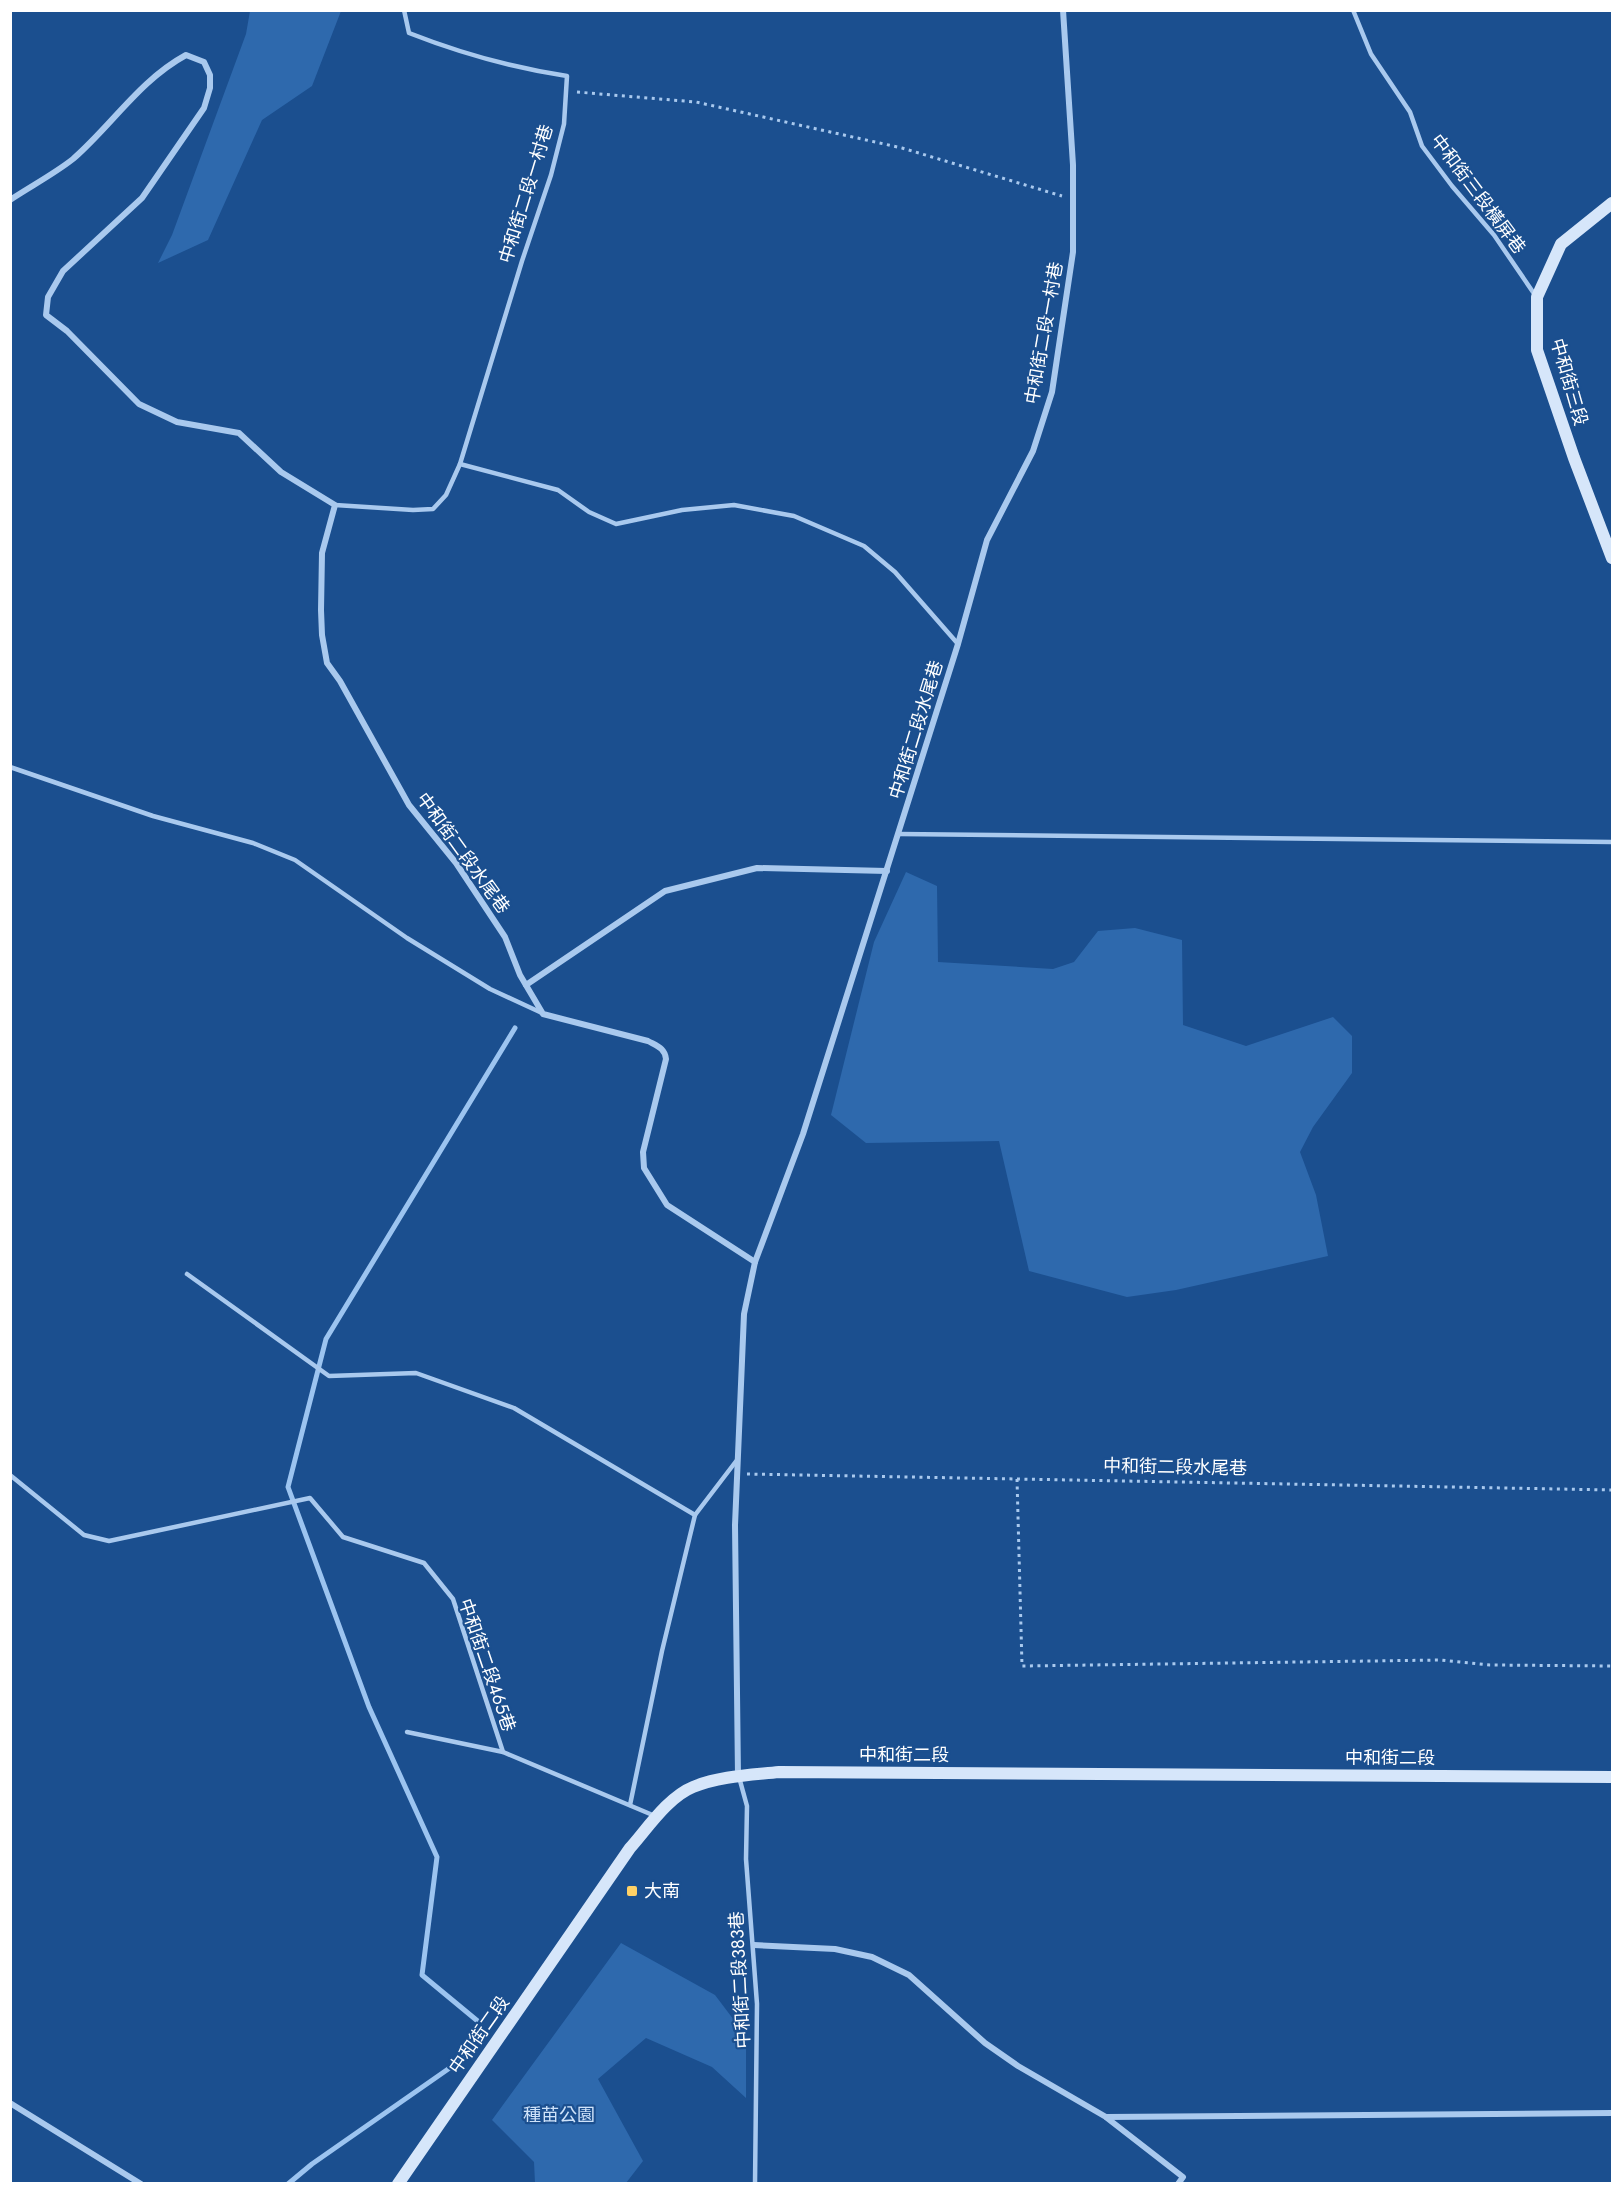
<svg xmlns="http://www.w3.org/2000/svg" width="1623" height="2194" font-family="Jost,'Noto Sans TC',sans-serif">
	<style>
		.green { fill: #2e69ad }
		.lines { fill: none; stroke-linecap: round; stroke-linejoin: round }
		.stream { stroke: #9cc4f0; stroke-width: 5 }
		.path { stroke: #a9c9ee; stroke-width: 3; stroke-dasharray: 3 4.5; stroke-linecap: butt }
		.lane { stroke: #a9c9ee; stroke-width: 4.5 }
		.street { stroke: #a9c9ee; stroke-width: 6 }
		.secondary { stroke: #d6e6fa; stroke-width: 12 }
		.poi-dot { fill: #ffd166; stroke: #1b4f8f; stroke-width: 2 }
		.labels { text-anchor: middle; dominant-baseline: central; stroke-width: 4.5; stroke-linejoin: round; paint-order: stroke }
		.street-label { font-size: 18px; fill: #fff; stroke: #1b4f8f }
		.poi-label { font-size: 18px; fill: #fff; stroke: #1b4f8f; text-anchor: start }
		.park-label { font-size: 18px; fill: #cfe3fa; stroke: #1b4f8f }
	</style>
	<rect width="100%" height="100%" fill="#1b4f8f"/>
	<g class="green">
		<polygon points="250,11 341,11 312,86 262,120 208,240 158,263 172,235 246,34"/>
		<polygon points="906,872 937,886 938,962 1053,969 1074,962 1098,931 1135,928 1182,940 1183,1025 1246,1046 1333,1017 1352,1036 1352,1073 1313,1127 1300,1152 1316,1195 1328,1256 1176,1290 1127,1297 1029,1271 999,1141 866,1143 831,1115 874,942"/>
		<polygon points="621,1943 715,1995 746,2036 746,2098 712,2067 646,2038 598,2079 643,2161 626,2183 535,2183 534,2162 492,2120"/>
	</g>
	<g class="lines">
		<polyline class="stream" points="288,2184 312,2164 464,2058 480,2023 422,1975 437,1857 369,1707 288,1487 326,1339 515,1028"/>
		<g class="path">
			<polyline points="577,92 696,102 902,148 1062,196"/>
			<polyline points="747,1474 1612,1490"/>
			<polyline points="1017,1479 1022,1666 1440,1660 1490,1665 1612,1666"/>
		</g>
		<g class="lane">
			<path d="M404,10l5,23c51,20 105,35 158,43l-3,48 -13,51 -29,86 -62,203"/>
			<polyline points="1353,10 1371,54 1410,112 1422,146 1452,186 1494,235 1535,295"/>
			<polyline points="335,505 413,510 433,509 446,495 460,464 558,490 589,512 616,524 682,510 734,505 794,516 864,546 895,572 958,644"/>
			<polyline points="10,767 153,816 253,843 295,860 407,938 490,989 542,1013"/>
			<polyline points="899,834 1612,842"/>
			<polyline points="187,1274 329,1376 416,1373 514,1408 695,1515"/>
			<polyline points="10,1475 84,1535 109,1541 310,1498 343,1537 424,1563 453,1599 503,1752 655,1816"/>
			<polyline points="407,1732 503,1752"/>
			<polyline points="739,1777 747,1806 746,1859 757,2004 755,2184"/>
			<polyline points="630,1805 662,1651 695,1515 737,1460"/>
		</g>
		<g class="street">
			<path d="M10,200c21,-14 44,-26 63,-41 39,-34 67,-79 113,-104l18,7 6,13v13l-6,20 -62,90 -79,73 -15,26 -2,18 21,16 72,73 38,18 62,11 42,39 54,33 -13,48 -1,57 1,25 5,28 13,18 69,124 47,58 49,74 15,38 23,39 105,27c9,5 17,7 18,18l-23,93 1,16 23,37 88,57"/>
			<polyline points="526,985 665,891 757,868 887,871"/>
			<polyline points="738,1776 735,1525 744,1314 755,1262 803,1134 958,644 987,540 1033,451 1052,392 1073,252 1073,165 1063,10"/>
			<polyline points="754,1945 835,1949 872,1957 909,1975 985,2043 1018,2066 1106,2117 1612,2113"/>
			<polyline points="10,2103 141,2184"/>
			<polyline points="1107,2118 1183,2177 1178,2184"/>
		</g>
		<g class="secondary">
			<polyline points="1612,203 1561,244 1537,297 1537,350 1574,458 1612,558"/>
			<path d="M398,2184l232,-336c17,-19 38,-51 63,-61 26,-11 58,-12 86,-15l833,5"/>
		</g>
	</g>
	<rect class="poi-dot" x="626" y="1885" width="12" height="12" rx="3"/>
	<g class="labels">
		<g class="street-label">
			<text transform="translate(526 194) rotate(-73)">中和街二段一村巷</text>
			<text transform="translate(1478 194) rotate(53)">中和街三段橫屏巷</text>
			<text transform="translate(1044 333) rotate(-80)">中和街二段一村巷</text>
			<text transform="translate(1569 382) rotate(74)">中和街三段</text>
			<text transform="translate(916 730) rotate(-73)">中和街二段水尾巷</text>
			<text transform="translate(463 853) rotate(54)">中和街二段水尾巷</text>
			<text transform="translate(1175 1467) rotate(1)">中和街二段水尾巷</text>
			<text transform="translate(487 1665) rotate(71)">中和街二段465巷</text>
			<text x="904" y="1755">中和街二段</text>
			<text x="1390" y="1758">中和街二段</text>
			<text transform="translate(740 1980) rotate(-93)">中和街二段383巷</text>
			<text transform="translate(479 2035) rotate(-55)">中和街二段</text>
		</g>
		<g class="poi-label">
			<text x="644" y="1891">大南</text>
		</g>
		<g class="park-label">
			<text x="559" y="2115">種苗公園</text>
		</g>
	</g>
	<rect width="1623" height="2194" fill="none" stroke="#ffffff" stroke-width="24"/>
</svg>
